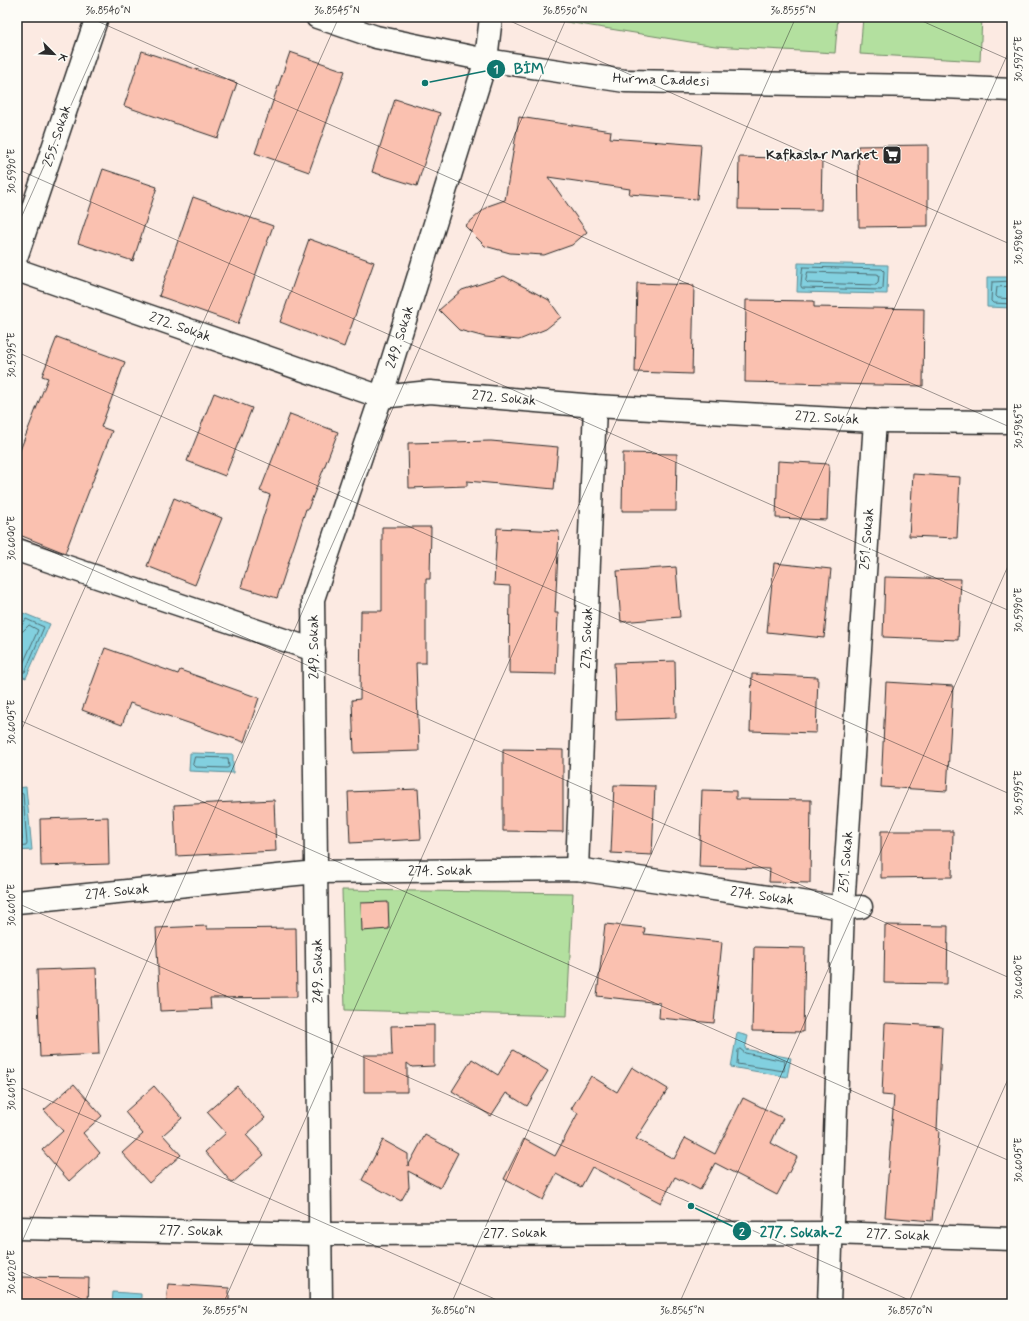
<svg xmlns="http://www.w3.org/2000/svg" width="1029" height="1321" font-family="Mynerve,sans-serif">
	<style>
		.green { fill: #b3e09f; stroke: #6f8665 }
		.water { fill: #82d0df; stroke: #5f8e97 }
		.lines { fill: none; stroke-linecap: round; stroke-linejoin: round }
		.shore { stroke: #4e6d73; stroke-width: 1 }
		.building { fill: #fac1b0; stroke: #2b2b2b }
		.minor-casing { stroke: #2b2b2b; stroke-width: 25 }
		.minor { stroke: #fdfcf7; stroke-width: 22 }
		.ticks { fill: none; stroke: #2b2b2b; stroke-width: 1; stroke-opacity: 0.45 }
		.labels { text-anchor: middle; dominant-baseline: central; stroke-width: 3; stroke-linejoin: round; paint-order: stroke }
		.street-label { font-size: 14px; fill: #2b2b2b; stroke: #fdfcf7 }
		.poi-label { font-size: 14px; font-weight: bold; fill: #2b2b2b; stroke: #fdfcf7; text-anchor: end }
		.leader { fill: none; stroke: #0f766e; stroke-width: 1.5 }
		.callout-dot { fill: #0f766e; stroke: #fdfcf7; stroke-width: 1.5 }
		.mark-label { font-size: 12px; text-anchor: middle; font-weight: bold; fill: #fff }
		.callout-label { font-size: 15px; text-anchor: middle; font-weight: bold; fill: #0f766e; stroke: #fdfcf7; stroke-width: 3; stroke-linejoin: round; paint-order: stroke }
		.neatline { fill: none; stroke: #2b2b2b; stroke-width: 1.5 }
		.ticks-label { font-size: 10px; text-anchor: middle; fill: #2b2b2b }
	</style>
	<rect width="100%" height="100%" fill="#fceae2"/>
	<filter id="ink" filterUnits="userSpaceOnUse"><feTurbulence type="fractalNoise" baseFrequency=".025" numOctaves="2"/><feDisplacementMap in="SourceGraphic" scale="8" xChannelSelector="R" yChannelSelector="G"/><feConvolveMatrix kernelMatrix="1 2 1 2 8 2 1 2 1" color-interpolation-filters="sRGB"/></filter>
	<g filter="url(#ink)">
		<g class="green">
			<polygon points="536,17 838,17 835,53 715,46"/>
			<polygon points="863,17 982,17 980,61 860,54"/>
			<polygon points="342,890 573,893 567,1016 345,1010"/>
		</g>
		<g class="water">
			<polygon points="798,263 888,265 887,294 797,292"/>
			<polygon points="987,277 1012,277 1012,308 987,307"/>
			<polygon points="23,613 50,624 26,678 17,675 17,628"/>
			<polygon points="190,753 233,754 233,773 189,771"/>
			<polygon points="26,787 32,850 17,851 17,788"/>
			<polygon points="737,1033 748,1036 745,1049 791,1058 787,1077 731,1067"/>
			<polygon points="113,1292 141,1294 141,1304 112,1304"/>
		</g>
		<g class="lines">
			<g class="shore">
				<polygon points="803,267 882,269 884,271 883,288 881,290 802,288 801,286"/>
				<polygon points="808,272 877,274 879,275 878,283 876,285 808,283 806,281"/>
				<polyline points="1012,281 992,282 991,301 993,303 1012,304"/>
				<polyline points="1012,286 997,287 996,296 998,298 1012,299"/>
				<polyline points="17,628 21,626 26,619 44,627 25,672 17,672"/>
				<polyline points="17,633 23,631 29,625 38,630 22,666 17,667"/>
				<polygon points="195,757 228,758 229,767 227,768 195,767 193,765"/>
				<polyline points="17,792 23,794 27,844 26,846 17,847"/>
				<polyline points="17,797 22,839 17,842"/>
				<polygon points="740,1049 745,1053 785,1061 784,1071 737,1064 738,1051"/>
			</g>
		</g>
		<g class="building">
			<polygon points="142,51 237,83 218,138 124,106"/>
			<polygon points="290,52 345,71 309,172 255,153"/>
			<polygon points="395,99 440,113 417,186 372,172"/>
			<polygon points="519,117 611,131 610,138 701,145 697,199 629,194 630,189 548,177 587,232 572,245 544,255 510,253 485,246 465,226 488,206 505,200"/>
			<polygon points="928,145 928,226 859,227 858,146"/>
			<polygon points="739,157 822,159 821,210 738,209"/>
			<polygon points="103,169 157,187 133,261 78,243"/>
			<polygon points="193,197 273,226 238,324 159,296"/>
			<polygon points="309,239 374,262 344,347 280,322"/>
			<polygon points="504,276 549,300 561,317 546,329 519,340 485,337 459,330 439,310 462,290"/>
			<polygon points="637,283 694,285 692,374 635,372"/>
			<polygon points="746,300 814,301 814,307 924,309 923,386 745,382"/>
			<polygon points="57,337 125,362 101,427 112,431 65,553 17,534 17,458 48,378 42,376"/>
			<polygon points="214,393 252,408 225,476 187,461"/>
			<polygon points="290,414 338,432 308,509 306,509 277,598 241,587 270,495 260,491"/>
			<polygon points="491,441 558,447 554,489 467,481 467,486 409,488 408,443"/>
			<polygon points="623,453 677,454 676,511 622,511"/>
			<polygon points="778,461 829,464 827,520 776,518"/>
			<polygon points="913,474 960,477 957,538 909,536"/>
			<polygon points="174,498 222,518 195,585 147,566"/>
			<polygon points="382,527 431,527 430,579 426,579 426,663 416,663 419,751 354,753 352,700 360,699 361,611 382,611"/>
			<polygon points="497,528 559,531 555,613 558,613 556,674 509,673 510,586 494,585"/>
			<polygon points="774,563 831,569 824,638 767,632"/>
			<polygon points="676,567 680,617 621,622 617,571"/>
			<polygon points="885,577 961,579 958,640 883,637"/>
			<polygon points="105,648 178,674 180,670 259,698 244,742 130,703 122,725 82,710"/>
			<polygon points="675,661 676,718 616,720 614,663"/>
			<polygon points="752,674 818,677 816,733 750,731"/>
			<polygon points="886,682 953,686 947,791 881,787"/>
			<polygon points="503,749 563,750 563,832 503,831"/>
			<polygon points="614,785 655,786 652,855 611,853"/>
			<polygon points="418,789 421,839 350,843 348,792"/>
			<polygon points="702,790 736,791 736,799 811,800 810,883 769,882 770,869 699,867"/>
			<polygon points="274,800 276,851 176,856 174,805"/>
			<polygon points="108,817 109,864 41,866 40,819"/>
			<polygon points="881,831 953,831 952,877 881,878"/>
			<polygon points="388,902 389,929 362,931 361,903"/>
			<polygon points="605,924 645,928 644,934 722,942 714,1023 659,1018 660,1003 597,996"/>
			<polygon points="885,925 948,926 947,984 884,983"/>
			<polygon points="207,926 207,929 296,928 297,997 210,998 211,1009 160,1011 156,928"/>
			<polygon points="754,947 805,948 803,1032 752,1031"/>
			<polygon points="96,968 99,1054 40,1057 37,970"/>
			<polygon points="885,1023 942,1026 937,1130 939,1131 932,1221 885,1217 894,1096 882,1095"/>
			<polygon points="434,1025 434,1066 412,1067 407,1063 407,1092 364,1092 364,1055 393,1055 392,1054 391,1026"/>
			<polygon points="513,1050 548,1071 527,1106 506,1093 491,1116 452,1091 472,1059 498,1075"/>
			<polygon points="632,1067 668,1089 636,1139 674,1159 685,1138 715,1154 743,1098 783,1118 771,1143 797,1157 777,1195 715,1163 700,1190 675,1177 661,1203 592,1167 581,1187 556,1174 543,1200 504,1179 524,1139 555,1156 578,1113 571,1109 591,1076 617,1092"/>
			<polygon points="74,1084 102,1116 83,1133 100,1153 69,1181 42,1150 63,1131 44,1110"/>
			<polygon points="154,1086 182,1118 163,1135 181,1155 149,1183 122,1153 143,1134 125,1112"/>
			<polygon points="237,1086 265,1118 246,1135 264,1155 232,1183 205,1152 226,1133 207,1112"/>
			<polygon points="425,1135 458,1153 440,1188 408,1171 409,1187 401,1201 362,1180 383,1140 408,1154 408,1166"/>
			<polygon points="17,1277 89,1278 88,1304 17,1304"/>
			<polygon points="168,1284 229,1288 229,1304 166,1304"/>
		</g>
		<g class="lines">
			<defs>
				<g id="minor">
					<polyline points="317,17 376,37 486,60 625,81 921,86 1012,90"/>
					<polyline points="17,255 97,17"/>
					<polyline points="17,270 381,397 430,392 595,406 875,421 1012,422"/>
					<polyline points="17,550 314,650"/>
					<polyline points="577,869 595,406"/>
					<polyline points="17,902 317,872 577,869 843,908 861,907"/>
					<polyline points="17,1228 321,1234 831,1233 1012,1239"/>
					<polyline points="321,1304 313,599 381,397 486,60 491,17"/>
					<polyline points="829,1304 843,908 875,421"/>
				</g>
			</defs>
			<use href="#minor" class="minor-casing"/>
			<use href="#minor" class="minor"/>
		</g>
	</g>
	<path class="ticks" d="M88,17l924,411M501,17l511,228M913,17l99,44M17,169l995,443M17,227l93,-210M17,352l995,443M17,536l995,443M17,719l995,443M17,740l322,-723M17,903l901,401M17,1086l489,218M17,1253l550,-1236M17,1270l76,34M223,1304l573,-1287M451,1304l561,-1260M679,1304l333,-747M908,1304l104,-234"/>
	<defs>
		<symbol id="supermarket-square" viewBox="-11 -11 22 22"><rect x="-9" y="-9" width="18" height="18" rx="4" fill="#2b2b2b" stroke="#fdfcf7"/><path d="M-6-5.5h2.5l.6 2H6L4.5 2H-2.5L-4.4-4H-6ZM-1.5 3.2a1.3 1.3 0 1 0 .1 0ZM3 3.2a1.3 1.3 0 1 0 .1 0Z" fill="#fff"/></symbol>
	</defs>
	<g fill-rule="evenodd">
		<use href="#supermarket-square" x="881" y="144" width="22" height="22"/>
	</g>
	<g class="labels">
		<g class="street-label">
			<text transform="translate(661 80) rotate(2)">Hurma Caddesi</text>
			<text transform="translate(57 136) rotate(-72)">255. Sokak</text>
			<text transform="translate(180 327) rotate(19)">272. Sokak</text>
			<text transform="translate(400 337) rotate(-73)">249. Sokak</text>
			<text transform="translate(504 398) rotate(5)">272. Sokak</text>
			<text transform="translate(827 418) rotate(3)">272. Sokak</text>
			<text transform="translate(867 539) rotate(-86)">251. Sokak</text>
			<text transform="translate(587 638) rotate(-88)">273. Sokak</text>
			<text transform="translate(314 647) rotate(-91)">249. Sokak</text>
			<text transform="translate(846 862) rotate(-86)">251. Sokak</text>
			<text transform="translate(440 871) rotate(-1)">274. Sokak</text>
			<text transform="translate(117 892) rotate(-6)">274. Sokak</text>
			<text transform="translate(762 896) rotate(8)">274. Sokak</text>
			<text transform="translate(318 971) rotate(-91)">249. Sokak</text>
			<text transform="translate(191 1231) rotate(1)">277. Sokak</text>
			<text x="515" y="1233">277. Sokak</text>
			<text transform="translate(898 1235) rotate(2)">277. Sokak</text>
		</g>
		<g class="poi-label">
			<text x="878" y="155">Kafkaslar Market</text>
		</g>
	</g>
	<path class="leader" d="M425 83L496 69M691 1206L742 1231"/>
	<g class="callout-dot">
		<circle cx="425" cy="83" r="4"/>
		<circle cx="691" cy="1206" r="4"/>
		<circle cx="496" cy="69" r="10"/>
		<circle cx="742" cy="1231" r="10"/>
	</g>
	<g class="mark-label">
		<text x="496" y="73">1</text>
		<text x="742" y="1236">2</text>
	</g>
	<g class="callout-label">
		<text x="529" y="74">BİM</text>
		<text x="801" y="1237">277. Sokak-2</text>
	</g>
	<rect width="1029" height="1321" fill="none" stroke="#fdfcf7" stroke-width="44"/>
	<g transform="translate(54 54) rotate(114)" stroke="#fdfcf7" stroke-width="3" paint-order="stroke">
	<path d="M0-3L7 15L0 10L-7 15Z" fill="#2b2b2b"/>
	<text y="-6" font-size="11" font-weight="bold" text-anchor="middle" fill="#2b2b2b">K</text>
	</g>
	<rect x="22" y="22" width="985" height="1277" class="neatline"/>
	<g class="ticks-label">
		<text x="108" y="14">36.8540°N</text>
		<text x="337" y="14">36.8545°N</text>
		<text x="565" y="14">36.8550°N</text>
		<text x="793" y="14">36.8555°N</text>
		<text transform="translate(1018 59) rotate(-90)" y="4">30.5975°E</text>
		<text transform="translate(11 171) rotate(-90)" y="4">30.5990°E</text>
		<text transform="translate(1018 242) rotate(-90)" y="4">30.5980°E</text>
		<text transform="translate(11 355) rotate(-90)" y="4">30.5995°E</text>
		<text transform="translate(1018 426) rotate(-90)" y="4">30.5985°E</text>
		<text transform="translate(11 538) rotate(-90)" y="4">30.6000°E</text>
		<text transform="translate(1018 610) rotate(-90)" y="4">30.5990°E</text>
		<text transform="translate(11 722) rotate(-90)" y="4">30.6005°E</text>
		<text transform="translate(1018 793) rotate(-90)" y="4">30.5995°E</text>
		<text transform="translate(11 905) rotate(-90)" y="4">30.6010°E</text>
		<text transform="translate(1018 977) rotate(-90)" y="4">30.6000°E</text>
		<text transform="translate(11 1089) rotate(-90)" y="4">30.6015°E</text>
		<text transform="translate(1018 1160) rotate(-90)" y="4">30.6005°E</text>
		<text transform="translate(11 1272) rotate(-90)" y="4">30.6020°E</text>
		<text x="225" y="1314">36.8555°N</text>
		<text x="453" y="1314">36.8560°N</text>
		<text x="682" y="1314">36.8565°N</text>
		<text x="910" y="1314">36.8570°N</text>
	</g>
</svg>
